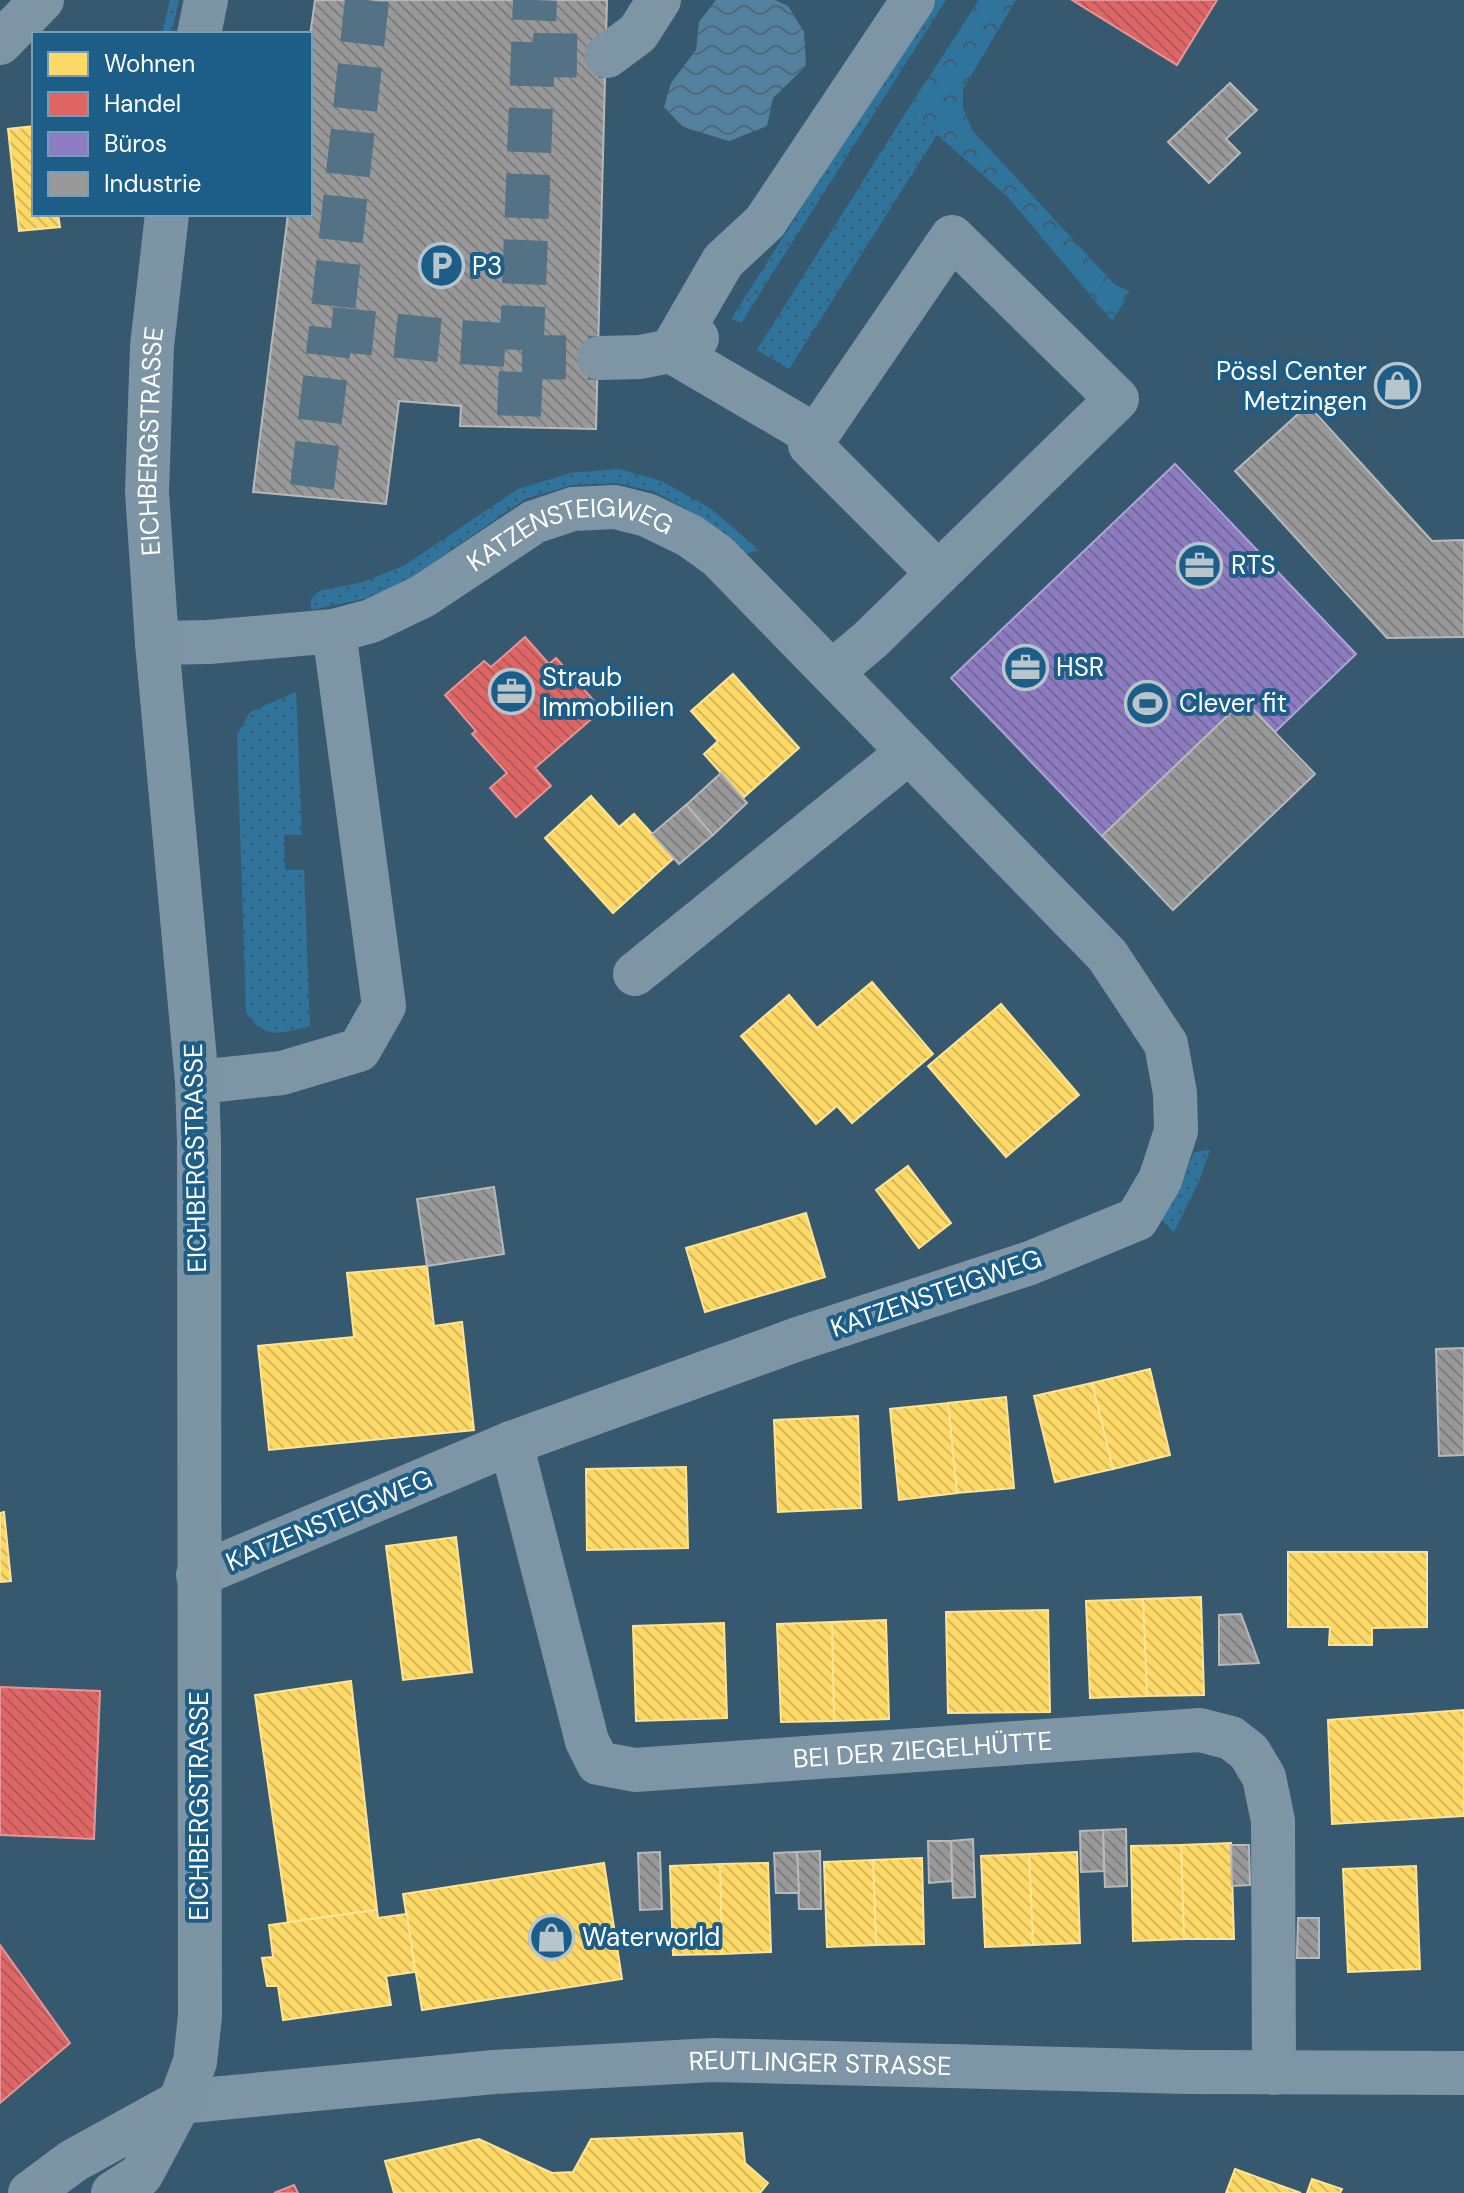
<svg xmlns="http://www.w3.org/2000/svg" width="1464" height="2193" font-family="'DM Sans',sans-serif">
	<style>
		.grass { fill: url(#grass-dots) }
		.forest { fill: url(#forest-crowns) }
		.water { fill: url(#water-waves) }
		.homes { fill: url(#homes-back-hatch); stroke: #ffe494; stroke-width: 2 }
		.shops { fill: url(#shops-back-hatch); stroke: #e99494; stroke-width: 2 }
		.offices { fill: url(#offices-back-hatch); stroke: #b0a3d5; stroke-width: 2 }
		.industry { fill: url(#industry-back-hatch); stroke: #b8b8b8; stroke-width: 2 }
		.lines { fill: none; stroke-linecap: round; stroke-linejoin: round }
		.minor-tunnel { stroke: #547285; stroke-width: 44; stroke-dasharray: 44 22; stroke-linecap: butt }
		.minor { stroke: #7d95a5; stroke-width: 44 }
		.major { stroke: #7c94a3; stroke-width: 44 }
		.labels { text-anchor: middle; dominant-baseline: central; stroke-width: 8; stroke-linejoin: round; paint-order: stroke }
		.poi-label { font-size: 26px; fill: #fff; stroke: #1d5e88; text-anchor: start }
		.street-label { font-size: 26px; fill: #fff; stroke: #1d5e88 }
	</style>
	<defs>
		<pattern id="grass-dots" width="8" height="8" patternUnits="userSpaceOnUse" patternTransform="scale(2)"><rect width="8" height="8" fill="#2f749d"/><path d="M2 2h.1M6 6h.1" fill="none" stroke="#405c6c" stroke-width="1.8" stroke-linecap="round"/></pattern>
		<pattern id="forest-crowns" width="20" height="18" patternUnits="userSpaceOnUse" patternTransform="scale(2)"><rect width="20" height="18" fill="#2f749d"/><path d="M2 6a3 3 0 1 1 6 0M12 15a3 3 0 1 1 6 0" fill="none" stroke="#405c6c"/></pattern>
		<pattern id="water-waves" width="16" height="10" patternUnits="userSpaceOnUse" patternTransform="scale(2)"><rect width="16" height="10" fill="#54819e"/><path d="M0 5q4-4 8 0t8 0" fill="none" stroke="#506979"/></pattern>
		<pattern id="homes-back-hatch" width="6" height="6" patternUnits="userSpaceOnUse" patternTransform="scale(2)"><rect width="6" height="6" fill="#ffd966"/><path d="M-1 5l2 2M0 0l6 6M5-1l2 2" fill="none" stroke="#d2b660"/></pattern>
		<pattern id="shops-back-hatch" width="6" height="6" patternUnits="userSpaceOnUse" patternTransform="scale(2)"><rect width="6" height="6" fill="#e06666"/><path d="M-1 5l2 2M0 0l6 6M5-1l2 2" fill="none" stroke="#ac5d5d"/></pattern>
		<pattern id="offices-back-hatch" width="6" height="6" patternUnits="userSpaceOnUse" patternTransform="scale(2)"><rect width="6" height="6" fill="#8e7cc3"/><path d="M-1 5l2 2M0 0l6 6M5-1l2 2" fill="none" stroke="#746993"/></pattern>
		<pattern id="industry-back-hatch" width="6" height="6" patternUnits="userSpaceOnUse" patternTransform="scale(2)"><rect width="6" height="6" fill="#999"/><path d="M-1 5l2 2M0 0l6 6M5-1l2 2" fill="none" stroke="#7e7e7e"/></pattern>
	</defs>
	<rect width="100%" height="100%" fill="#365970"/>
	<g class="grass">
		<polygon points="170,0 179,0 171,34 162,34"/>
		<polygon points="934,0 946,0 741,323 731,319"/>
		<polygon points="908,109 938,133 789,369 757,350"/>
		<polygon points="619,469 661,481 710,508 759,550 745,554 701,518 656,492 617,483 572,485 525,499 412,577 368,598 311,610 311,599 319,591 363,582 405,565 518,489 571,473"/>
		<path d="M296,692l6,143h-18l1,35h19l6,156c-28,7 -46,15 -64,-14l-9,-277 13,-23z"/>
		<polygon points="1210,1150 1199,1181 1174,1232 1159,1217 1184,1177 1194,1152"/>
	</g>
	<polygon class="forest" points="979,0 1016,0 963,89 963,108 972,130 1115,285 1130,292 1112,321 1008,197 908,109"/>
	<polygon class="water" points="716,0 775,0 788,6 804,32 806,66 773,98 767,126 729,141 683,127 664,107 671,83 696,50 699,22"/>
	<g class="homes">
		<polygon points="34,126 34,214 58,214 60,227 19,231 8,129"/>
		<polygon points="733,674 799,748 743,798 704,754 718,741 691,711"/>
		<polygon points="591,796 619,827 634,814 674,858 613,913 545,838"/>
		<polygon points="872,982 933,1054 852,1123 837,1106 816,1124 741,1036 789,995 817,1028"/>
		<polygon points="1001,1004 1079,1095 1006,1157 928,1066"/>
		<polygon points="908,1166 951,1223 919,1248 876,1190"/>
		<polygon points="806,1213 825,1277 705,1312 686,1248"/>
		<polygon points="427,1266 434,1326 462,1322 474,1430 269,1450 258,1346 354,1337 347,1273"/>
		<polygon points="1150,1369 1170,1455 1113,1469 1092,1383"/>
		<polygon points="1092,1383 1113,1469 1055,1482 1034,1396"/>
		<polygon points="1006,1397 1014,1488 957,1493 948,1403"/>
		<polygon points="948,1403 957,1493 899,1500 890,1409"/>
		<polygon points="858,1416 861,1508 778,1512 774,1420"/>
		<polygon points="686,1467 688,1548 587,1550 586,1469"/>
		<polygon points="4,1512 11,1581 0,1582 0,1513"/>
		<polygon points="456,1537 472,1672 403,1680 386,1546"/>
		<polygon points="1288,1552 1427,1552 1427,1627 1372,1628 1372,1645 1329,1645 1330,1627 1288,1627"/>
		<polygon points="1201,1597 1204,1695 1147,1696 1143,1599"/>
		<polygon points="1143,1599 1147,1696 1090,1698 1086,1601"/>
		<polygon points="1048,1610 1050,1712 948,1713 946,1612"/>
		<polygon points="886,1620 889,1719 834,1721 832,1622"/>
		<polygon points="832,1622 834,1721 781,1722 777,1624"/>
		<polygon points="724,1623 727,1718 636,1721 633,1626"/>
		<polygon points="351,1681 377,1910 288,1922 255,1695"/>
		<polygon points="1464,1710 1464,1816 1332,1824 1328,1720"/>
		<polygon points="1231,1843 1234,1939 1184,1939 1181,1845"/>
		<polygon points="1181,1845 1184,1939 1133,1941 1131,1846"/>
		<polygon points="1077,1852 1080,1943 1033,1945 1029,1854"/>
		<polygon points="1029,1854 1033,1945 985,1947 981,1856"/>
		<polygon points="922,1858 924,1944 876,1945 873,1860"/>
		<polygon points="873,1860 876,1945 827,1947 824,1862"/>
		<polygon points="604,1863 622,1979 422,2010 403,1894"/>
		<polygon points="768,1863 771,1952 722,1954 720,1864"/>
		<polygon points="720,1864 722,1954 673,1955 670,1866"/>
		<polygon points="1416,1866 1420,1969 1348,1972 1343,1869"/>
		<polygon points="377,1910 378,1918 407,1914 415,1972 386,1976 391,2005 283,2020 278,1986 267,1986 262,1958 273,1957 269,1925"/>
		<polygon points="742,2133 745,2163 768,2183 760,2193 394,2193 385,2161 479,2139 552,2173 573,2172 591,2139"/>
		<polygon points="1235,2169 1301,2193 1226,2193"/>
		<polygon points="1312,2179 1342,2189 1340,2193 1307,2193"/>
	</g>
	<g class="shops">
		<polygon points="1072,0 1217,0 1177,65"/>
		<polygon points="525,637 549,664 556,658 602,710 535,768 551,786 516,817 490,788 507,773 472,734 476,731 445,695 484,661 491,667"/>
		<polygon points="0,1687 100,1691 94,1839 0,1835"/>
		<polygon points="0,1945 70,2043 0,2103"/>
		<polygon points="294,2185 298,2193 274,2193"/>
	</g>
	<polygon class="offices" points="1175,464 1356,654 1275,732 1244,700 1102,836 951,678"/>
	<g class="industry">
		<polygon points="315,0 607,0 596,429 460,426 461,406 399,401 386,504 253,492 288,214 310,214 310,36"/>
		<polygon points="1230,83 1257,110 1226,139 1240,153 1209,183 1168,142"/>
		<polygon points="1308,405 1432,541 1464,540 1464,637 1387,638 1235,471"/>
		<polygon points="1244,700 1315,774 1173,910 1102,836"/>
		<polygon points="721,773 747,803 713,835 686,805"/>
		<polygon points="686,805 713,835 679,864 652,834"/>
		<polygon points="494,1187 504,1254 427,1266 417,1199"/>
		<polygon points="1464,1348 1464,1455 1439,1456 1436,1349"/>
		<polygon points="1241,1614 1259,1663 1219,1665 1219,1615"/>
		<polygon points="1126,1829 1127,1886 1105,1887 1103,1830"/>
		<polygon points="1103,1830 1104,1871 1081,1872 1080,1831"/>
		<polygon points="973,1839 975,1897 953,1898 951,1841"/>
		<polygon points="928,1841 951,1841 952,1881 929,1883"/>
		<polygon points="1231,1845 1249,1845 1250,1885 1232,1886"/>
		<polygon points="820,1851 821,1909 799,1909 797,1852"/>
		<polygon points="660,1852 662,1909 640,1910 638,1853"/>
		<polygon points="797,1852 799,1893 776,1893 774,1853"/>
		<polygon points="1298,1918 1319,1918 1319,1958 1297,1958"/>
	</g>
	<g class="lines">
		<g class="minor-tunnel">
			<polyline points="367,0 331,329 459,342 523,346"/>
			<polyline points="533,55 607,56"/>
			<polyline points="522,357 599,358"/>
			<polyline points="519,416 535,0"/>
			<polyline points="312,487 331,329"/>
		</g>
		<g class="minor">
			<polyline points="0,43 42,0"/>
			<polyline points="607,56 638,33 659,0"/>
			<polyline points="599,358 640,357 671,351 697,338"/>
			<polyline points="816,436 671,351 723,261 765,222 913,0"/>
			<path id="s1" d="M157,643l52,-1 125,-11 37,-10 52,-25 111,-74 39,-13 42,-2 32,8 43,21 28,20 389,399 59,89 9,49 1,38 -16,49 -23,39 -107,44 -232,76 -287,104 -313,132"/>
			<polyline points="832,672 870,640 1117,399 952,237 810,445 938,573"/>
			<polyline points="635,974 909,752"/>
			<polyline points="197,1082 282,1073 359,1050 384,1006 334,631"/>
			<path id="s2" d="M511,1443l76,298 11,22 37,7 565,-40 31,8 18,14 15,25 9,44 1,252"/>
			<path id="s3" d="M180,2102l314,-30 219,-12 475,12 276,1"/>
		</g>
		<g class="major">
			<polyline points="199,34 206,0"/>
			<polyline points="30,2193 73,2161 180,2102"/>
			<path id="s4" d="M113,2193l28,-18 39,-73 15,-40 5,-46 -1,-875 -2,-59 -40,-439 -10,-152 5,-145 15,-132"/>
		</g>
	</g>
	<defs>
		<symbol id="parking-ring" viewBox="-11 -11 22 22"><circle r="9.5" fill="#1d5e88" stroke="#b9c5cd" stroke-width="1.5"/><path d="M-3.5-5.5H1a3.5 3.5 0 0 1 0 7H-1V5.5H-3.5ZM-1-3.4V-.6H.8a1.4 1.4 0 0 0 0-2.8Z" fill="#b9c5cd"/></symbol>
		<symbol id="shop-ring" viewBox="-11 -11 22 22"><circle r="9.5" fill="#1d5e88" stroke="#b9c5cd" stroke-width="1.5"/><path d="M-5-2.5h2.3a2.7 3.5 0 0 1 5.4 0H5L5.5 6h-11ZM-1.5-2.5h3a1.5 2.3 0 0 0-3 0Z" fill="#b9c5cd"/></symbol>
		<symbol id="office-ring" viewBox="-11 -11 22 22"><circle r="9.5" fill="#1d5e88" stroke="#b9c5cd" stroke-width="1.5"/><path d="M-6-3h4V-5.5h4V-3h4V5H-6ZM-1-4.5V-3h2v-1.5ZM-6 0V1H6V0Z" fill="#b9c5cd"/></symbol>
		<symbol id="stadium-ring" viewBox="-11 -11 22 22"><circle r="9.5" fill="#1d5e88" stroke="#b9c5cd" stroke-width="1.5"/><path d="M0-5a6.5 5 0 1 0 0 10a6.5 5 0 1 0 0-10ZM-3.5-1.8h7v3.6h-7Z" fill="#b9c5cd"/></symbol>
	</defs>
	<g fill-rule="evenodd">
		<use href="#parking-ring" x="416" y="240" width="51" height="51"/>
		<use href="#shop-ring" x="1372" y="360" width="51" height="51"/>
		<use href="#office-ring" x="1174" y="540" width="51" height="51"/>
		<use href="#office-ring" x="1000" y="642" width="51" height="51"/>
		<use href="#office-ring" x="486" y="666" width="51" height="51"/>
		<use href="#stadium-ring" x="1122" y="678" width="51" height="51"/>
		<use href="#shop-ring" x="526" y="1912" width="51" height="51"/>
	</g>
	<g class="labels">
		<g class="poi-label">
			<text x="472" y="266">P3</text>
			<text x="1367" y="371" text-anchor="end">Pössl Center<tspan x="1367" dy="30">Metzingen</tspan></text>
			<text x="1231" y="565">RTS</text>
			<text x="1056" y="667">HSR</text>
			<text x="542" y="677">Straub<tspan x="542" dy="30">Immobilien</tspan></text>
			<text x="1179" y="703">Clever fit</text>
			<text x="582" y="1937">Waterworld</text>
		</g>
		<g class="street-label">
			<text stroke="none"><textPath href="#s4" startOffset="1782">EICHBERGSTRASSE</textPath></text>
			<text stroke="none"><textPath href="#s1" startOffset="440">KATZENSTEIGWEG</textPath></text>
			<text transform="translate(195 1158) rotate(-91)">EICHBERGSTRASSE</text>
			<text transform="translate(936 1293) rotate(-19)">KATZENSTEIGWEG</text>
			<text transform="translate(329 1520) rotate(-23)">KATZENSTEIGWEG</text>
			<text stroke="none"><textPath href="#s2" startOffset="658">BEI DER ZIEGELHÜTTE</textPath></text>
			<text transform="translate(199 1806) rotate(-90)">EICHBERGSTRASSE</text>
			<text stroke="none"><textPath href="#s3" startOffset="642">REUTLINGER STRASSE</textPath></text>
		</g>
	</g>
	<rect x="32" y="32" width="280" height="184" fill="#1d5e88" stroke="#779eb8" stroke-width="2"/>
	<rect x="48" y="52" width="40" height="24" fill="#ffd966" stroke="#779eb8" stroke-width="2"/>
	<text x="104" y="72" font-size="24" fill="#ffffff">Wohnen</text>
	<rect x="48" y="92" width="40" height="24" fill="#e06666" stroke="#779eb8" stroke-width="2"/>
	<text x="104" y="112" font-size="24" fill="#ffffff">Handel</text>
	<rect x="48" y="132" width="40" height="24" fill="#8e7cc3" stroke="#779eb8" stroke-width="2"/>
	<text x="104" y="152" font-size="24" fill="#ffffff">Büros</text>
	<rect x="48" y="172" width="40" height="24" fill="#999999" stroke="#779eb8" stroke-width="2"/>
	<text x="104" y="192" font-size="24" fill="#ffffff">Industrie</text>
</svg>
